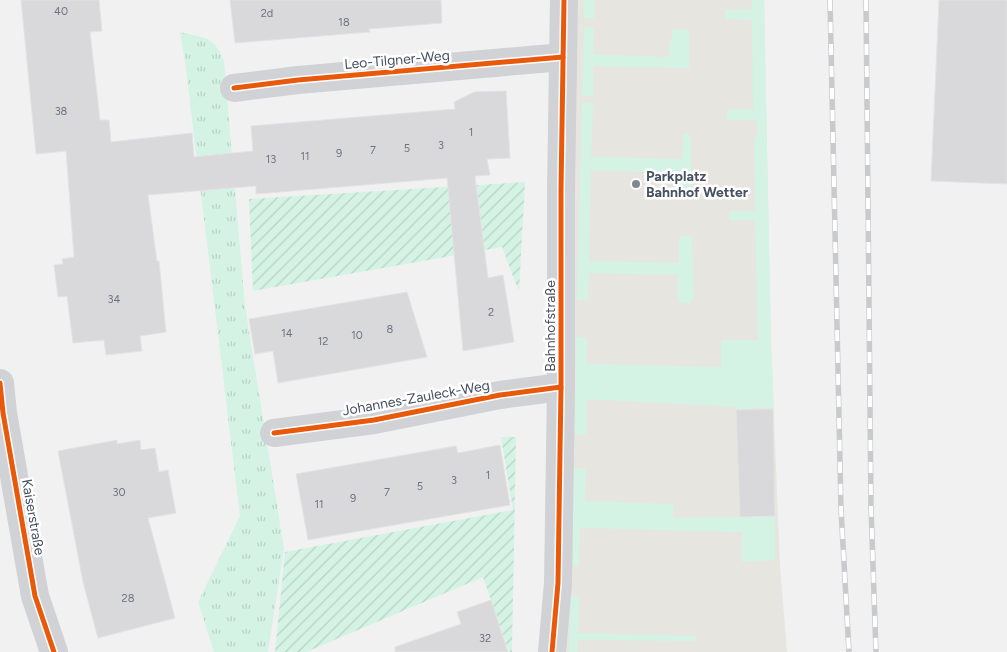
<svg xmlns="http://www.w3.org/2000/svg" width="1007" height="652" font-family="Figtree,sans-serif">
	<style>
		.commercial { fill: #e7e5df }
		.grass { fill: #d4f3e4 }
		.park { fill: url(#park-tufts) }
		.garden { fill: url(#garden-furrows) }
		.building { fill: #d9d9db; stroke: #e3e3e4 }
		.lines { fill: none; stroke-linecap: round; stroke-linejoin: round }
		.minor { stroke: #d0d2d5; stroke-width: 28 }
		.rail-casing { stroke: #c8cacd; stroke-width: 5.5 }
		.rail { stroke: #fff; stroke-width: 4; stroke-dasharray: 11; stroke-linecap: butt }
		.cycleway-casing { stroke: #fff; stroke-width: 8 }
		.cycleway { stroke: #e8590c; stroke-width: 5 }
		.poi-dot { fill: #828893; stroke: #fff; stroke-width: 2 }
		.labels { text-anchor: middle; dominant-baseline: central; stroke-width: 5; stroke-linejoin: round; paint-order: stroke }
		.number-label { font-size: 11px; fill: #6c7480 }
		.street-label { font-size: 14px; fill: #465060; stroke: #fff }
		.poi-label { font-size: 14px; font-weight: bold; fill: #465060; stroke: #fff; text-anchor: start }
	</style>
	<defs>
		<pattern id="park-tufts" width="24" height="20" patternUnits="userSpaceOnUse" patternTransform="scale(1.25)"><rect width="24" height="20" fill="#d4f3e4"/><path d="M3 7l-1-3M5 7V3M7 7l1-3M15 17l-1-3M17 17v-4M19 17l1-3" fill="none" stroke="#b7d2c6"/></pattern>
		<pattern id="garden-furrows" width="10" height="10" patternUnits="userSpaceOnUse" patternTransform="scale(1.25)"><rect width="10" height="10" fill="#d4f3e4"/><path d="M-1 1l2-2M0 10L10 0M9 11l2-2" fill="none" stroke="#b7d2c6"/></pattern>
	</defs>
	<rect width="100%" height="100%" fill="#f2f1f1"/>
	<polygon class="commercial" points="575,0 764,0 771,343 780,566 787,652 562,652"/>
	<g class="grass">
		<polygon points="584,0 595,0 594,18 584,18"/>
		<polygon points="752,0 764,0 771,343 774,407 736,410 736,407 587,399 586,435 575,434 576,337 587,338 587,364 721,367 721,342 723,340 758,340 755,220 729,220 729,211 755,211 754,137 758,137 756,120 727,120 727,110 753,109 752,20 726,19 725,10 752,9"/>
		<polygon points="584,27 594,27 593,54 668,57 673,29 687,30 689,33 689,68 593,66 593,96 582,95"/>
		<polygon points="582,102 593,103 591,157 682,159 683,133 691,135 692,195 689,199 681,199 681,173 591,170 589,261 679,263 679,237 680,236 689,236 692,238 694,298 690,303 680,303 678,301 678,275 589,273 588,299 577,300"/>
		<polygon points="573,468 586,469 585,501 673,504 673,518 775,516 775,560 742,562 742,532 580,528 579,565 573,566"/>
		<polygon points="571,596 579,597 578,633 696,636 696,641 578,640 577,652 569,652"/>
	</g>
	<path class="park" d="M180,32c24,6 34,3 44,29l21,245 39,243 -16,103h-54l-16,-50 42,-86 -55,-454z"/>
	<g class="garden">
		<polygon points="525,182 519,292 502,247 253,291 249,199"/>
		<polygon points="501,437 516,437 512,652 509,652 483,577 306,652 275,652 285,552 513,510"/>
	</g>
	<g class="building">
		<polygon points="21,0 99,0 102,31 90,32 100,120 109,120 111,142 192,133 194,157 253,151 251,126 455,109 454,102 474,92 506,91 510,158 487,159 490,175 475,176 488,278 503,275 514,342 463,351 447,178 256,194 256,186 148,195 157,261 159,261 166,332 140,336 142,351 106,355 104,340 73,343 67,296 58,297 54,265 63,264 62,259 74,257 66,151 36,154"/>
		<polygon points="230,0 441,0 442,23 369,29 370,32 235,43"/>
		<polygon points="939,0 1007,0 1007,184 931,181"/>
		<polygon points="407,292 427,357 278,383 273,351 255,354 249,319"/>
		<polygon points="773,409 775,516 740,517 736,410"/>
		<polygon points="117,440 117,444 140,440 141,450 155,448 159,472 168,470 176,513 148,518 175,618 98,638 83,582 58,451"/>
		<polygon points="500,445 510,505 308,540 296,474 456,446 458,453"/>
		<polygon points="491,600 508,652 395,652 395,647 461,624 457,612"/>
	</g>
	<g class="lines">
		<g class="minor">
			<polyline points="234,88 298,80 563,57"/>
			<polyline points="0,383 3,413 35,596 54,652"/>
			<polyline points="274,433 374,420 500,395 561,387"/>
			<polyline points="552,652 558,583 561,387 561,189 564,0"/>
		</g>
		<defs>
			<g id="rail">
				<polyline points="830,0 841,509 849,652"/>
				<polyline points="866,0 871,507 876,652"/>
			</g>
		</defs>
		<use href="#rail" class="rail-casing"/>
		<use href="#rail" class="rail"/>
		<defs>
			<g id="cycleway">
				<polyline points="234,88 298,80 563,57"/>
				<polyline points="0,383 3,413 35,596 54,652"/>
				<polyline points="274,433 374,420 500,395 561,387"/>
				<polyline points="552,652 558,583 561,387 561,189 564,0"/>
			</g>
		</defs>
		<use href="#cycleway" class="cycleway-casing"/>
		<use href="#cycleway" class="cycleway"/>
	</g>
	<circle class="poi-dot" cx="636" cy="184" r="5"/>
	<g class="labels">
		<g class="number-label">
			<text x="61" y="11">40</text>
			<text x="267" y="13">2d</text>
			<text x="344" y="22">18</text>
			<text x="61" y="111">38</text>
			<text x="471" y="132">1</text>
			<text x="441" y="145">3</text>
			<text x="407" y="148">5</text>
			<text x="373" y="150">7</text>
			<text x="339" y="153">9</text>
			<text x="305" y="156">11</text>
			<text x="271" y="159">13</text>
			<text x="114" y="299">34</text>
			<text x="491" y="312">2</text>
			<text x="390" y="329">8</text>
			<text x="287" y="333">14</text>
			<text x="357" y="335">10</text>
			<text x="323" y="341">12</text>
			<text x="488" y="475">1</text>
			<text x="454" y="480">3</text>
			<text x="420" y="486">5</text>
			<text x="119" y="492">30</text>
			<text x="387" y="492">7</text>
			<text x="353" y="498">9</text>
			<text x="319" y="504">11</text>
			<text x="128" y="598">28</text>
			<text x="485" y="638">32</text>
		</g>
		<g class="street-label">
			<text transform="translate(397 60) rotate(-5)">Leo-Tilgner-Weg</text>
			<text transform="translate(550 326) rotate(-90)">Bahnhofstraße</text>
			<text transform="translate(416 398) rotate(-10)">Johannes-Zauleck-Weg</text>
			<text transform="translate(33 517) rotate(80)">Kaiserstraße</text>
		</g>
		<g class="poi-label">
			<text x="646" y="176">Parkplatz<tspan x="646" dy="16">Bahnhof Wetter</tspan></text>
		</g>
	</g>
</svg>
